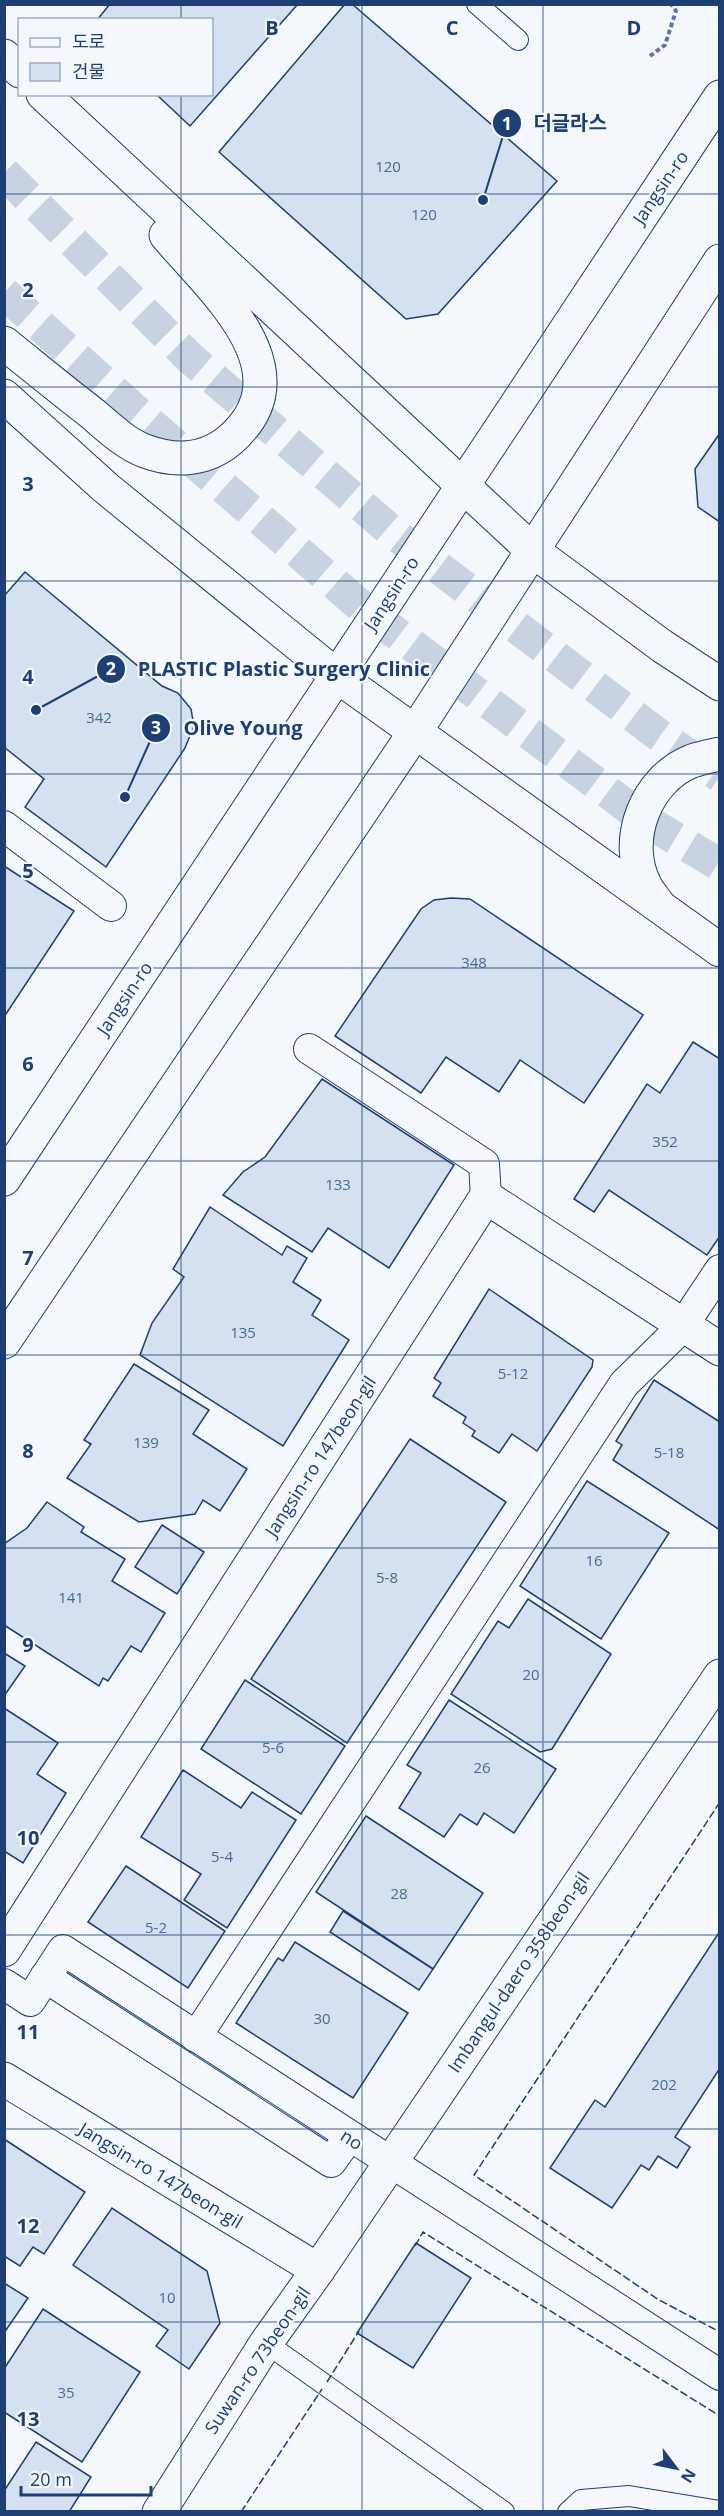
<svg xmlns="http://www.w3.org/2000/svg" width="724" height="2516" font-family="'Open Sans','Noto Sans KR',sans-serif">
	<style>
		.building { fill: #d5e0f0; stroke: #1d3f73; stroke-width: 1.5 }
		.lines { fill: none; stroke-linecap: round; stroke-linejoin: round }
		.secondary-tunnel { stroke: #c9d2e0; stroke-width: 33; stroke-dasharray: 33 16; stroke-linecap: butt }
		.service-casing { stroke: #1d3f73; stroke-width: 22 }
		.pedestrian-casing { stroke: #1d3f73; stroke-width: 32 }
		.minor-casing { stroke: #1d3f73; stroke-width: 35 }
		.secondary-casing { stroke: #1d3f73; stroke-width: 35 }
		.path { stroke: #5e769c; stroke-width: 4; stroke-dasharray: 4.5 3; stroke-linecap: butt }
		.service { stroke: #f4f7fb; stroke-width: 20 }
		.pedestrian { stroke: #f4f7fb; stroke-width: 30 }
		.minor { stroke: #f4f7fb; stroke-width: 33 }
		.secondary { stroke: #f4f7fb; stroke-width: 33 }
		.fence { stroke: #1d3f73; stroke-width: 1.5; stroke-dasharray: 8 3; stroke-linecap: butt }
		.grid { fill: none; stroke: #1d3f73; stroke-width: 1.5; stroke-opacity: 0.55 }
		.labels { text-anchor: middle; dominant-baseline: central; stroke-width: 4.5; stroke-linejoin: round; paint-order: stroke }
		.number-label { font-size: 15px; fill: #4b6792 }
		.street-label { font-size: 18px; fill: #1d3f73; stroke: #f4f7fb }
		.grid-label { font-size: 20px; text-anchor: middle; font-weight: bold; fill: #1d3f73; stroke: #f4f7fb; stroke-width: 4.5; stroke-linejoin: round; paint-order: stroke }
		.leader { fill: none; stroke: #1d3f73; stroke-width: 2 }
		.callout-dot { fill: #1d3f73; stroke: #f4f7fb; stroke-width: 2 }
		.mark-label { font-size: 18px; text-anchor: middle; font-weight: bold; fill: #fff }
		.callout-label { font-size: 20px; text-anchor: middle; font-weight: bold; fill: #1d3f73; stroke: #f4f7fb; stroke-width: 4.5; stroke-linejoin: round; paint-order: stroke }
	</style>
	<rect width="100%" height="100%" fill="#f4f7fb"/>
	<g class="building">
		<polygon points="110,4 298,4 190,126 156,94 212,94 212,20 97,20"/>
		<polygon points="345,4 352,4 557,181 438,314 406,319 219,152"/>
		<polygon points="720,433 720,522 698,507 695,469"/>
		<polygon points="25,572 162,686 178,693 191,709 194,726 185,748 106,867 25,807 44,779 4,747 4,596"/>
		<polygon points="4,866 74,911 4,1017"/>
		<polygon points="451,898 470,899 643,1015 584,1103 520,1060 499,1092 446,1057 421,1093 335,1036 421,909 434,900"/>
		<polygon points="693,1042 720,1059 720,1236 707,1255 609,1190 594,1212 574,1199 647,1084 660,1093"/>
		<polygon points="322,1079 454,1165 389,1268 328,1228 312,1252 223,1195 243,1172 265,1157"/>
		<polygon points="210,1207 282,1255 287,1246 307,1258 293,1282 321,1300 312,1315 349,1340 283,1446 140,1355 152,1323 184,1277 173,1269"/>
		<polygon points="489,1289 593,1360 592,1367 537,1451 512,1434 499,1453 472,1436 475,1431 463,1423 466,1417 433,1396 441,1383 434,1378"/>
		<polygon points="134,1364 209,1410 193,1434 247,1469 220,1511 203,1500 195,1514 139,1522 67,1478 91,1444 84,1440"/>
		<polygon points="654,1380 720,1422 720,1530 613,1460 622,1445 616,1441"/>
		<polygon points="410,1439 506,1502 347,1743 251,1679"/>
		<polygon points="587,1481 669,1533 601,1639 520,1586"/>
		<polygon points="47,1502 84,1527 81,1532 125,1559 112,1581 165,1613 141,1652 131,1646 108,1681 103,1678 99,1686 4,1625 4,1544 27,1528"/>
		<polygon points="162,1525 204,1552 177,1594 135,1567"/>
		<polygon points="528,1599 611,1654 552,1749 540,1752 451,1694 498,1621 509,1628"/>
		<polygon points="4,1653 25,1666 4,1696"/>
		<polygon points="245,1680 345,1746 301,1814 201,1749"/>
		<polygon points="449,1700 556,1769 514,1833 484,1813 477,1825 460,1814 444,1837 399,1808 421,1773 407,1765"/>
		<polygon points="4,1708 58,1743 37,1774 66,1793 23,1863 4,1851"/>
		<polygon points="183,1770 241,1808 252,1792 296,1820 227,1928 184,1900 201,1874 141,1837"/>
		<polygon points="366,1816 483,1893 433,1969 316,1892"/>
		<polygon points="126,1866 225,1931 188,1988 88,1922"/>
		<polygon points="343,1911 433,1969 419,1990 330,1932"/>
		<polygon points="720,1931 720,2068 675,2137 690,2147 677,2168 658,2156 649,2170 641,2165 612,2208 550,2168 595,2100 605,2107"/>
		<polygon points="295,1942 408,2013 353,2098 236,2023 278,1958 283,1961"/>
		<polygon points="4,2139 85,2192 44,2254 33,2247 20,2266 4,2256"/>
		<polygon points="112,2208 207,2271 220,2323 189,2369 156,2346 168,2330 73,2265"/>
		<polygon points="416,2243 471,2278 413,2368 357,2333"/>
		<polygon points="4,2283 28,2298 4,2333"/>
		<polygon points="43,2309 140,2372 82,2462 4,2412 4,2369"/>
		<polygon points="36,2442 91,2477 69,2512 4,2512 4,2491"/>
	</g>
	<g class="lines">
		<g class="secondary-tunnel">
			<polyline points="4,173 190,358 397,536 660,736 720,776"/>
			<polyline points="4,293 138,413 364,609 645,820 720,865"/>
		</g>
		<defs>
			<g id="service">
				<polyline points="477,4 518,40"/>
				<polyline points="266,2343 504,2512"/>
				<polyline points="568,2512 581,2500 629,2496 720,2511"/>
			</g>
			<g id="pedestrian">
				<polyline points="4,826 111,906"/>
				<polyline points="309,1049 484,1164 486,1197"/>
				<polyline points="45,1977 331,2162 349,2137"/>
				<polyline points="4,1984 30,2001 63,1950 720,2375"/>
				<polyline points="196,2037 624,1384 682,1327 720,1270"/>
			</g>
			<g id="minor">
				<polyline points="4,1950 486,1197 720,1349"/>
				<polyline points="4,2079 318,2270"/>
				<polyline points="159,2512 266,2343 318,2270 720,1676"/>
			</g>
			<g id="secondary">
				<polyline points="4,56 20,71"/>
				<polyline points="43,94 533,551 662,646 720,684"/>
				<path d="M4,343c30,24 59,48 89,71 15,13 33,30 52,37 29,11 60,10 85,-11 79,-69 -18,-150 -64,-205"/>
				<polyline points="4,396 106,488 337,676 720,950"/>
				<path d="M658,904c-4,-6 -10,-12 -13,-19 -23,-45 1,-106 47,-124 9,-3 19,-5 28,-7"/>
				<polyline points="4,1179 720,97"/>
				<polyline points="4,1342 415,732 720,261"/>
			</g>
		</defs>
		<use href="#service" class="service-casing"/>
		<use href="#pedestrian" class="pedestrian-casing"/>
		<use href="#minor" class="minor-casing"/>
		<use href="#secondary" class="secondary-casing"/>
		<polyline class="path" points="650,56 665,45 676,11 671,4"/>
		<use href="#service" class="service"/>
		<use href="#pedestrian" class="pedestrian"/>
		<use href="#minor" class="minor"/>
		<use href="#secondary" class="secondary"/>
		<g class="fence">
			<polyline points="720,1802 474,2175 659,2300 720,2332"/>
			<polyline points="415,2246 423,2232 720,2416"/>
			<polyline points="327,2382 359,2331"/>
			<polyline points="241,2512 322,2389"/>
		</g>
	</g>
	<path class="grid" d="M181,4v16M362,4v2508M543,4v2508M181,94v2418M4,194h716M4,387h716M4,581h716M4,774h716M4,968h716M4,1161h716M4,1355h716M4,1548h716M4,1742h716M4,1935h716M4,2129h716M4,2322h716"/>
	<g class="labels">
		<g class="number-label">
			<text x="388" y="166">120</text>
			<text x="424" y="214">120</text>
			<text x="99" y="717">342</text>
			<text x="474" y="962">348</text>
			<text x="665" y="1141">352</text>
			<text x="338" y="1184">133</text>
			<text x="243" y="1332">135</text>
			<text x="513" y="1373">5-12</text>
			<text x="146" y="1442">139</text>
			<text x="669" y="1452">5-18</text>
			<text x="594" y="1560">16</text>
			<text x="387" y="1577">5-8</text>
			<text x="71" y="1597">141</text>
			<text x="531" y="1674">20</text>
			<text x="273" y="1747">5-6</text>
			<text x="482" y="1767">26</text>
			<text x="222" y="1856">5-4</text>
			<text x="399" y="1893">28</text>
			<text x="156" y="1927">5-2</text>
			<text x="322" y="2018">30</text>
			<text x="664" y="2084">202</text>
			<text x="167" y="2297">10</text>
			<text x="66" y="2392">35</text>
		</g>
		<g class="street-label">
			<text transform="translate(660 187) rotate(-56)">Jangsin-ro</text>
			<text transform="translate(391 593) rotate(-57)">Jangsin-ro</text>
			<text transform="translate(124 998) rotate(-56)">Jangsin-ro</text>
			<text transform="translate(320 1456) rotate(-57)">Jangsin-ro 147beon-gil</text>
			<text transform="translate(518 1972) rotate(-56)">Imbangul-daero 358beon-gil</text>
			<text transform="translate(352 2139) rotate(33)">no</text>
			<text transform="translate(161 2175) rotate(31)">Jangsin-ro 147beon-gil</text>
			<text transform="translate(257 2360) rotate(-56)">Suwan-ro 73beon-gil</text>
		</g>
	</g>
	<g class="grid-label">
		<text x="272" y="35">B</text>
		<text x="452" y="35">C</text>
		<text x="634" y="35">D</text>
		<text x="28" y="297">2</text>
		<text x="28" y="491">3</text>
		<text x="28" y="684">4</text>
		<text x="28" y="878">5</text>
		<text x="28" y="1071">6</text>
		<text x="28" y="1265">7</text>
		<text x="28" y="1458">8</text>
		<text x="28" y="1652">9</text>
		<text x="28" y="1845">10</text>
		<text x="28" y="2039">11</text>
		<text x="28" y="2233">12</text>
		<text x="28" y="2426">13</text>
	</g>
	<path class="leader" d="M483 200L507 123M36 710L111 669M125 797L156 728"/>
	<g class="callout-dot">
		<circle cx="483" cy="200" r="6"/>
		<circle cx="36" cy="710" r="6"/>
		<circle cx="125" cy="797" r="6"/>
		<circle cx="507" cy="123" r="15"/>
		<circle cx="111" cy="669" r="15"/>
		<circle cx="156" cy="728" r="15"/>
	</g>
	<g class="mark-label">
		<text x="507" y="130">1</text>
		<text x="111" y="675">2</text>
		<text x="156" y="734">3</text>
	</g>
	<g class="callout-label">
		<text x="570" y="130">더글라스</text>
		<text x="284" y="676">PLASTIC Plastic Surgery Clinic</text>
		<text x="243" y="735">Olive Young</text>
	</g>
	<rect width="724" height="2516" fill="none" stroke="#1d3f73" stroke-width="12"/>
	<rect x="18" y="18" width="195" height="78" fill="#f4f7fb" stroke="#9eadc5" stroke-width="1.5"/>
	<rect x="30" y="38" width="30" height="9" fill="#f4f7fb" stroke="#9eadc5" stroke-width="1.5"/>
	<text x="72" y="48" font-size="18" fill="#1d3f73">도로</text>
	<rect x="30" y="63" width="30" height="18" fill="#d5e0f0" stroke="#9eadc5" stroke-width="1.5"/>
	<text x="72" y="78" font-size="18" fill="#1d3f73">건물</text>
	<g transform="translate(676 2468) rotate(122)" stroke="#f4f7fb" stroke-width="4.5" paint-order="stroke">
	<path d="M0-4.5L10 22L0 15L-10 22Z" fill="#1d3f73"/>
	<text y="-9" font-size="16" font-weight="bold" text-anchor="middle" fill="#1d3f73">N</text>
	</g>
	<path d="M21 2486v9h130v-9" fill="none" stroke="#1d3f73" stroke-width="3"/>
	<text x="30" y="2486" font-size="18" fill="#1d3f73" stroke="#f4f7fb" stroke-width="4.5" paint-order="stroke">20 m</text>
</svg>
